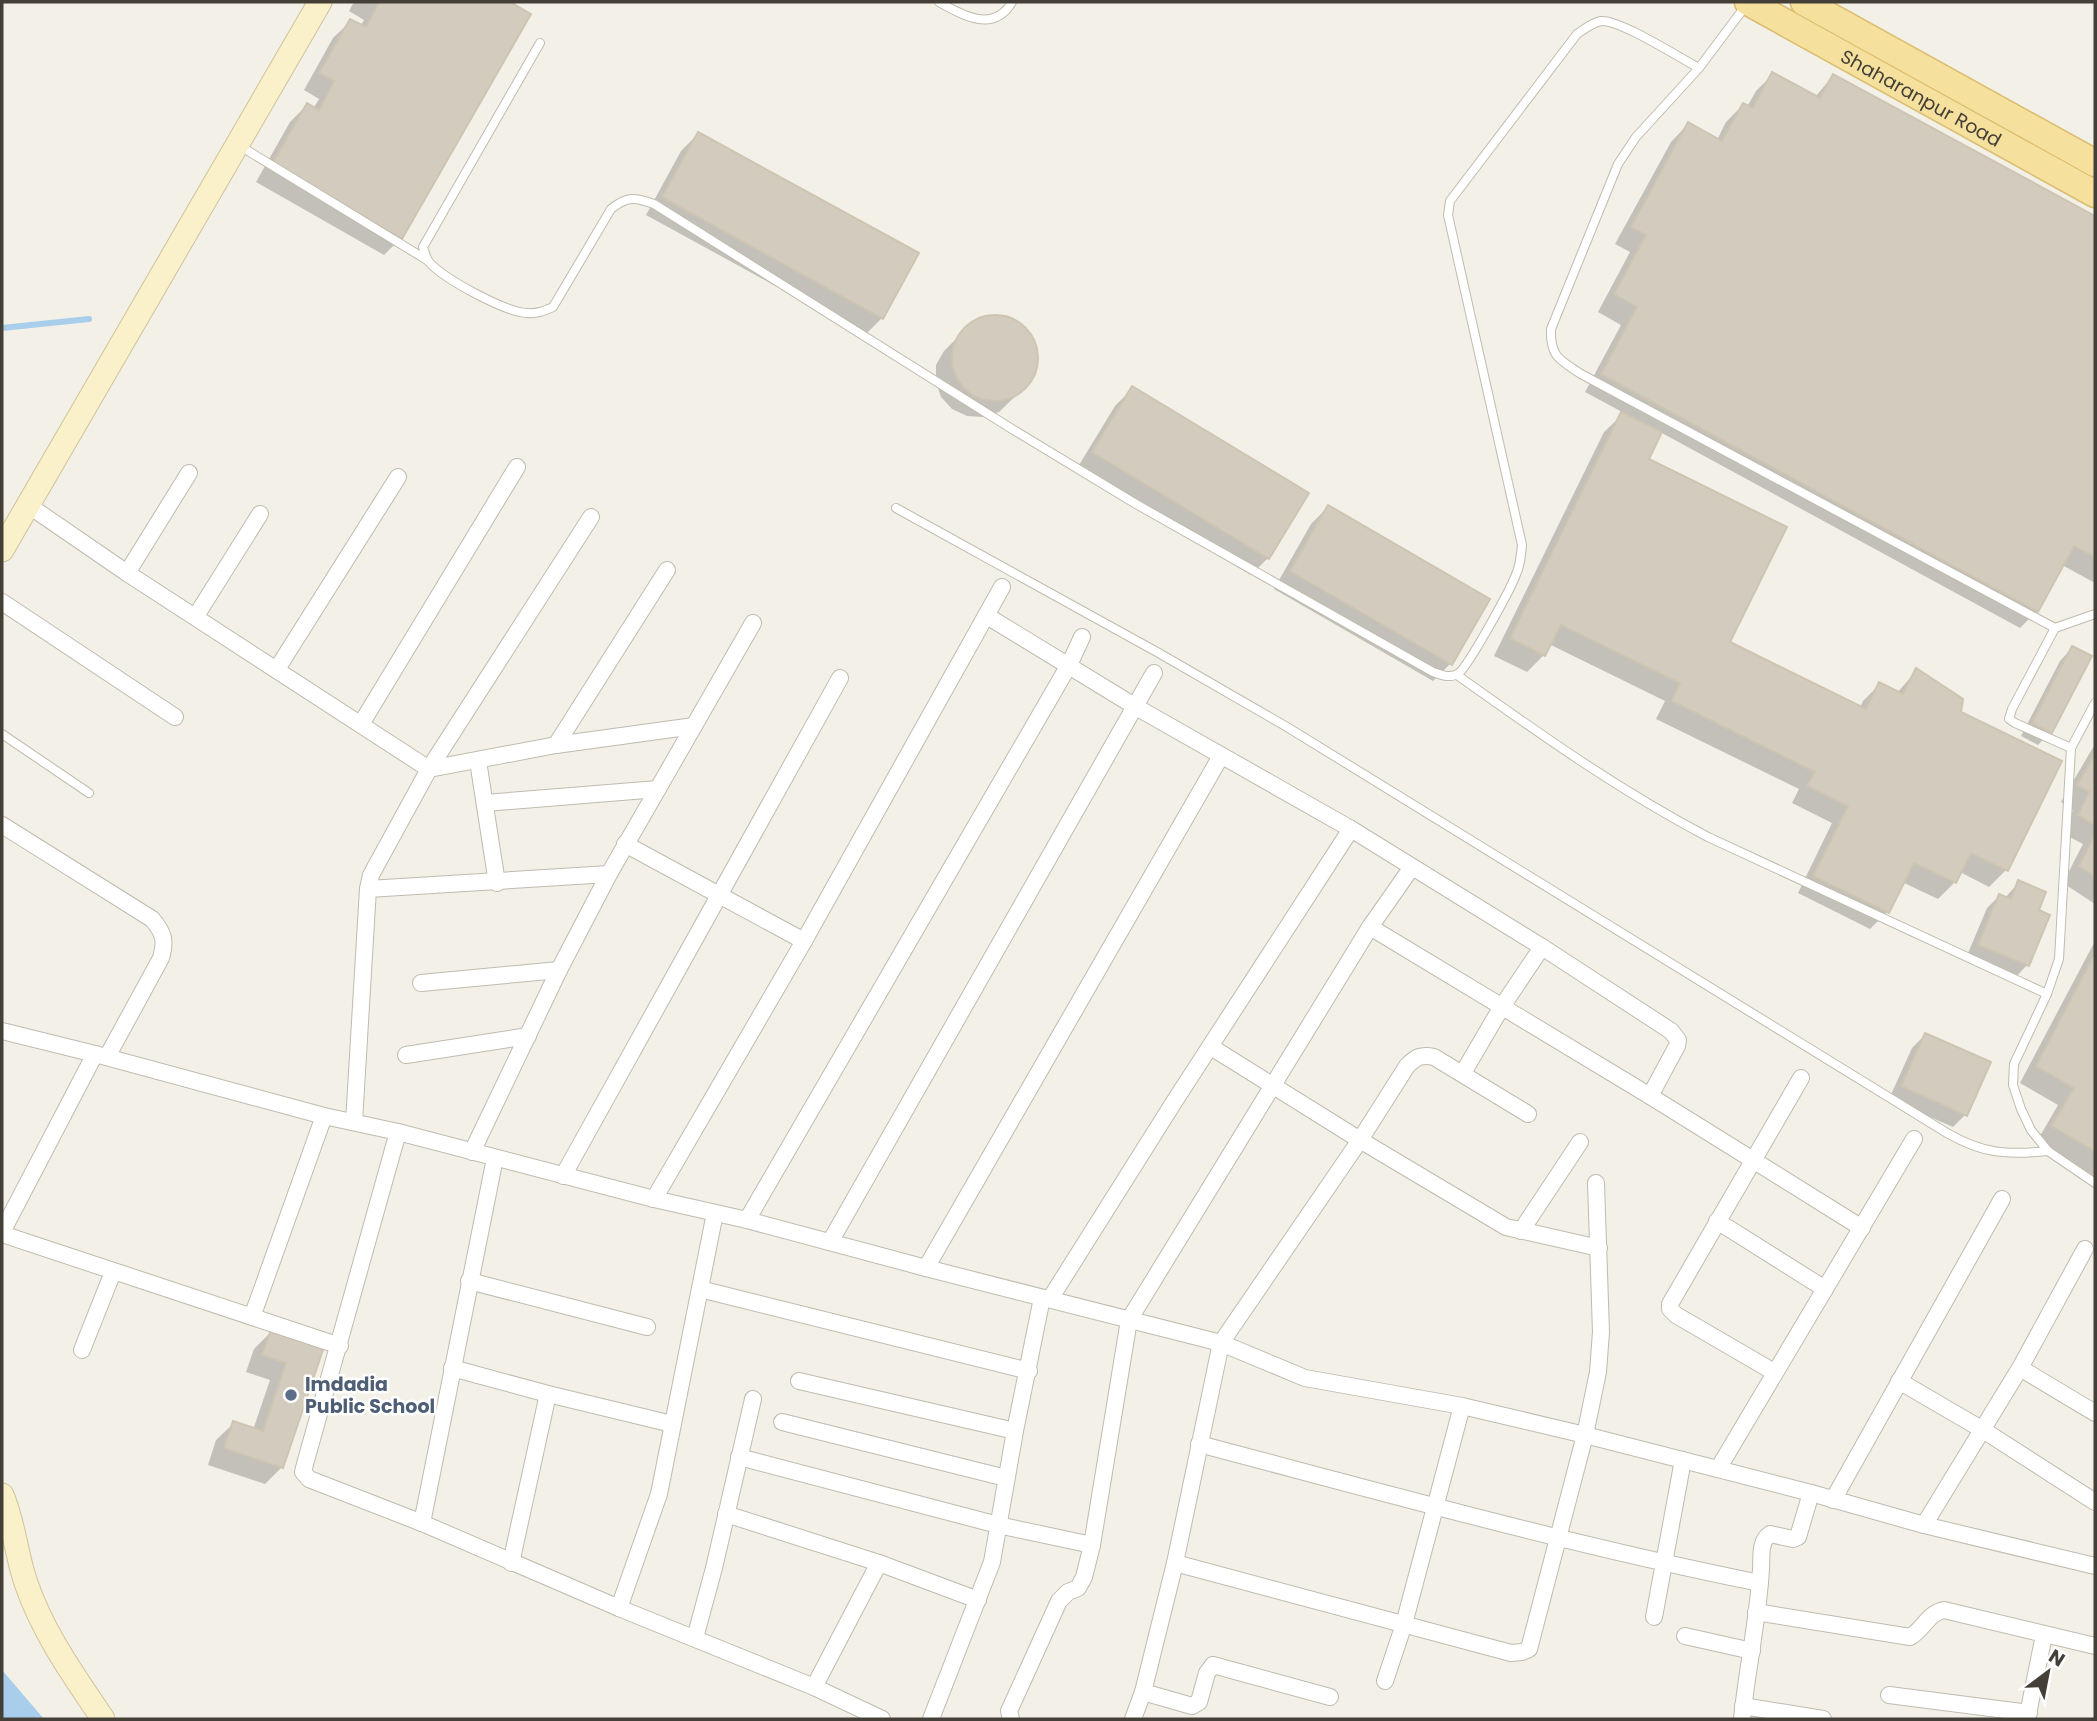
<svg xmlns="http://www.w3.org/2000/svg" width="2097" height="1721" font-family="Poppins,sans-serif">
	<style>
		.water { fill: #a9ceeb }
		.shadow { fill: #0003 }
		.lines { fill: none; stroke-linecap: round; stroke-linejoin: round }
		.stream { stroke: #a9ceeb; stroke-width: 6 }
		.building { fill: #d3ccbe; stroke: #cec4b2; stroke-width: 2 }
		.lane-casing { stroke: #c0bbae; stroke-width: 10 }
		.street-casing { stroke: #c0bbae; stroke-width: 18 }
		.secondary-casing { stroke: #cfc39b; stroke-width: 25 }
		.primary-casing { stroke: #dabd6e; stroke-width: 29 }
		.lane { stroke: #fff; stroke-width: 8 }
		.street { stroke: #fff; stroke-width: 16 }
		.secondary { stroke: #faf0ca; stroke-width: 23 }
		.primary { stroke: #f6e09d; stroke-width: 26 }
		.service-dot { fill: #5c6f8a; stroke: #fff; stroke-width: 2.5 }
		.labels { text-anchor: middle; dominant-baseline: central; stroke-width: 5; stroke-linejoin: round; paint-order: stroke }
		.street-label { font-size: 19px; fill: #454037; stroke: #fff }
		.service-label { font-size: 19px; font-weight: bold; fill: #4e5e75; stroke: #fff; text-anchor: start }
	</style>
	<rect width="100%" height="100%" fill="#f3f0e8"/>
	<polygon class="water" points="2,1670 44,1719 2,1719"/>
	<g class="shadow">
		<polygon points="354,2 507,2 528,14 401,238 384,255 256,182 290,122 307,105 313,109 319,99 304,90 333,38 351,21 360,27 364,20 349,11"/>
		<polygon points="1773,74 1815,97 1833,76 2095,218 2095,583 2062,565 2037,611 2020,628 1660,432 1647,459 1727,643 1860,708 1863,701 1880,684 1897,693 1917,670 1959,713 2006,870 1989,887 1960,872 1955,882 1938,899 1902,882 1887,912 1870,929 1798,893 1832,823 1792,803 1799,789 1656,719 1665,701 1549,644 1544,655 1527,672 1494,656 1604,432 1624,413 1585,392 1621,325 1598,312 1630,252 1615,244 1671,142 1688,124 1717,140 1726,122 1743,105 1747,107 1756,91"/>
		<polygon points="698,134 882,318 865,335 646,215 681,151"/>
		<polygon points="989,316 1006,317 1021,324 1031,337 1037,352 1036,368 1029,383 999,412 983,417 967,416 952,409 941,397 936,382 936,365 944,351 962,333 974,322"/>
		<polygon points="1132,389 1307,494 1268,558 1251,575 1076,470 1115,406"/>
		<polygon points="1328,507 1487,600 1450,664 1433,681 1274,589 1311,524"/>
		<polygon points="2072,648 2050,732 2038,745 2021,736 2060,661"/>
		<polygon points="2095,744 2095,904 2063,883 2083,844 2062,833 2073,810 2061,802"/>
		<polygon points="2019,882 2036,911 2027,965 2015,978 1966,958 1987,908 1999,896 2005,898"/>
		<polygon points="2095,941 2095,1177 2036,1143 2058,1105 2020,1083"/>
		<polygon points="1925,1035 1965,1115 1953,1127 1889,1099 1912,1048"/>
		<polygon points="271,1332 321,1349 282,1467 265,1484 208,1465 216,1440 234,1423 253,1430 270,1380 246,1372 254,1349"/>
	</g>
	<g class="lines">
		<polyline class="stream" points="2,328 89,319"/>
	</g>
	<g class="building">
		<polygon points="379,2 510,2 531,14 402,239 272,164 307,103 319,110 334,81 319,73 350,19 366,27"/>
		<polygon points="1772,72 1820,98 1833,74 2095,216 2095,557 2074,546 2038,612 1601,374 1637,307 1614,294 1646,235 1631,227 1688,122 1722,141 1743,103 1753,108"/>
		<polygon points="698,132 919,253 883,319 662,197"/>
		<circle cx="995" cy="358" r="43"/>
		<polygon points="1132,386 1309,493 1269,559 1092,452"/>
		<polygon points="1621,412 1662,432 1649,459 1787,527 1730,642 1866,709 1879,682 1903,694 1916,668 1963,699 1961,712 2062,761 2008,871 1971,853 1956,883 1914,863 1889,913 1813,876 1848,806 1807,786 1815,772 1672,701 1680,683 1561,625 1545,656 1510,638"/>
		<polygon points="1328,505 1490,599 1452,665 1290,571"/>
		<polygon points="2072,646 2092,656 2052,733 2032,723"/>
		<polygon points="2095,754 2095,825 2078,815 2089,792 2077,785"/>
		<polygon points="2095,834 2095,877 2079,866"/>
		<polygon points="2018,880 2046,892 2039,910 2050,915 2029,966 1978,945 1999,894 2011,899"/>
		<polygon points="2095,953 2095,1151 2051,1126 2074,1088 2036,1066"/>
		<polygon points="1925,1033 1991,1062 1967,1116 1901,1086"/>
		<polygon points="271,1330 324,1347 283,1468 224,1448 233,1421 263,1431 286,1363 262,1355"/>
	</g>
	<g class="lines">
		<defs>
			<g id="lane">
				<path d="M939,2c24,14 55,31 73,0"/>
				<path d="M540,43l-117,204c2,6 3,11 6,15 15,17 76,50 98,51 10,1 17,-2 26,-6l58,-98c16,-13 24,-12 43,-5l358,225 124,75 297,168c8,3 18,7 26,1 11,-10 49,-79 56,-96 5,-10 6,-21 7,-32l-74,-330 2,-14 127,-167c8,-5 14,-11 24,-13 18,-2 79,37 98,47l48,-64"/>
				<path d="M1699,68l-63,69 -18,27 -67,165c-1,28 9,31 30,45l474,254 40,-14"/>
				<polyline points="240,146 427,260"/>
				<path d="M896,508l261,144 130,75 660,406c36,21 60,22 101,18"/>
				<polyline points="2055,628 2012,709 2009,719 2015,723 2071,748"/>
				<path d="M1457,675c83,59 160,114 251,162l339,157"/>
				<polyline points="2095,703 2071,748 2059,959 2047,994 2014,1064 2013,1085 2021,1109 2031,1130 2048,1151 2095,1183"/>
				<polyline points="2,734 89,793"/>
			</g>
			<g id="street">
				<polyline points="28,505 127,573 429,769 556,745 694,726"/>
				<polyline points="127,573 189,473"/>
				<polyline points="2,602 175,717"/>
				<polyline points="196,616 260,514"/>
				<polyline points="987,616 1136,707 1351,829 1542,947 1671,1031 1678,1040 1677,1046 1650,1096"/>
				<polyline points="277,669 398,477"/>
				<polyline points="361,724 517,467"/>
				<polyline points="556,745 667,570"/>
				<polyline points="478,761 497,883"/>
				<polyline points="485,803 658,789"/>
				<path d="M2,825l150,94c12,14 14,22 9,39l-54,99"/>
				<polyline points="625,844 804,941"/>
				<polyline points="368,889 609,874"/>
				<polyline points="1370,927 1650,1096 1862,1228"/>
				<polyline points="421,983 559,970"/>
				<polyline points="2,1031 95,1054 324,1116 398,1132 654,1199 747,1220 926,1268 1221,1343 1305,1378 1462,1406 1585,1435 1811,1493 1924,1525 2095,1566"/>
				<polyline points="1211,1047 1360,1140 1506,1227 1599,1248"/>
				<polyline points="406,1055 528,1036"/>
				<polyline points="1463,1073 1501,1008 1542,947"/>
				<polyline points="354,1122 368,889 371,875 429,769 591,517"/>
				<polyline points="398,1132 305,1464 303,1472 309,1479 422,1523 619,1608 814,1687 882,1719"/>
				<polyline points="472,1152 559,970 609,874 753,623"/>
				<polyline points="563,1176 840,678"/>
				<polyline points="654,1199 804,941 1002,587"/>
				<polyline points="747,1220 1069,665 1082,637"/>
				<polyline points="1717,1221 1825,1289"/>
				<polyline points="1521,1231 1580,1142"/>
				<polyline points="2,1232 95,1054"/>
				<polyline points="2,1234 340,1346"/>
				<polyline points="830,1242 1154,673"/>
				<polyline points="926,1268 1221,756"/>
				<polyline points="469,1281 647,1327"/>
				<polyline points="700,1289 1029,1371"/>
				<polyline points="1050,1299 1174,1102 1351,829"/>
				<polyline points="252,1317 324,1116"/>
				<polyline points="82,1350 113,1272"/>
				<polyline points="452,1368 548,1394 672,1424"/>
				<polyline points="2020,1368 2095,1413"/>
				<polyline points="1774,1372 1676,1315 1670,1309 1670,1304 1801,1078"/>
				<polyline points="799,1381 1015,1431"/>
				<polyline points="1899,1381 1983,1430 2095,1502"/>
				<polyline points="782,1422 1006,1478"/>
				<path d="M1199,1444c186,49 372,101 561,139"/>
				<polyline points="739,1457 998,1525 1092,1545"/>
				<polyline points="1718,1469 1914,1139"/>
				<polyline points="1833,1500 2002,1199"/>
				<polyline points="726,1514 879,1563 978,1600"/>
				<polyline points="422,1523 495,1158"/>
				<polyline points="1924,1525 2020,1368 2085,1249"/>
				<polyline points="511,1563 548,1394"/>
				<polyline points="1175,1563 1511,1653 1522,1652 1529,1649 1585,1435 1598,1372 1601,1332 1596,1183"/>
				<polyline points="619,1608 659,1494 715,1213"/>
				<path d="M1756,1612l154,25c13,-7 18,-24 34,-27l151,36"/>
				<polyline points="1654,1617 1683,1460"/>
				<polyline points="1685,1636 1752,1651"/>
				<polyline points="695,1638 714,1568 753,1399"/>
				<polyline points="1385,1681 1404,1624 1462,1406"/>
				<polyline points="814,1687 879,1563"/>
				<polyline points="1143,1692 1192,1706 1199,1702 1207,1673 1213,1665 1330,1697"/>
				<polyline points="1889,1695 2029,1713"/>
				<polyline points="1743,1706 1823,1719"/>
				<polyline points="931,1719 992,1562 1015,1431 1042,1298"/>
				<polyline points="1011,1719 1009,1711 1059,1601 1068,1592 1078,1588 1084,1577 1092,1545 1129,1320 1370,927 1412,867"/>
				<path d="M1133,1719l10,-27 32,-129 46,-220 139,-203 47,-74c9,-9 14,-12 27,-9l94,57"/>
				<path d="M1742,1719c5,-50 16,-99 19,-150 1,-12 -2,-27 9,-35l23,5 5,-2 13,-44"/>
				<polyline points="2027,1719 2044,1635"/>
			</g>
			<g id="secondary">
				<polyline points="2,550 320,2"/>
				<path d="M2,1495c12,28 14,59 24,88 17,50 48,93 77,136"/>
			</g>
			<g id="primary">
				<path id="s1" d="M1748,2l347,192"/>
				<polyline points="1804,2 2095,163"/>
			</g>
		</defs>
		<use href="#lane" class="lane-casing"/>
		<use href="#street" class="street-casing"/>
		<use href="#secondary" class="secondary-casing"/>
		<use href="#primary" class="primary-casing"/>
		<use href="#lane" class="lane"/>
		<use href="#street" class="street"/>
		<use href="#secondary" class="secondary"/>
		<use href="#primary" class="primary"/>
	</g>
	<circle class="service-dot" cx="291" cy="1395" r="7"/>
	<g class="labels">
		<g class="street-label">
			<text stroke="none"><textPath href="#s1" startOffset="198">Shaharanpur Road</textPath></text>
		</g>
		<g class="service-label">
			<text x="305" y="1384">Imdadia<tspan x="305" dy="22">Public School</tspan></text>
		</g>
	</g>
	<rect width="2097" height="1721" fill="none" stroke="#454037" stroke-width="7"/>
	<g transform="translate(2048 1672) rotate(32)" stroke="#ffffff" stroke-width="5" paint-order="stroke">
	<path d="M0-5L12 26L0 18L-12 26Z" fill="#454037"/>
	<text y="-10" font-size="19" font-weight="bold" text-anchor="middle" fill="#454037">N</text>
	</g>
</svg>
